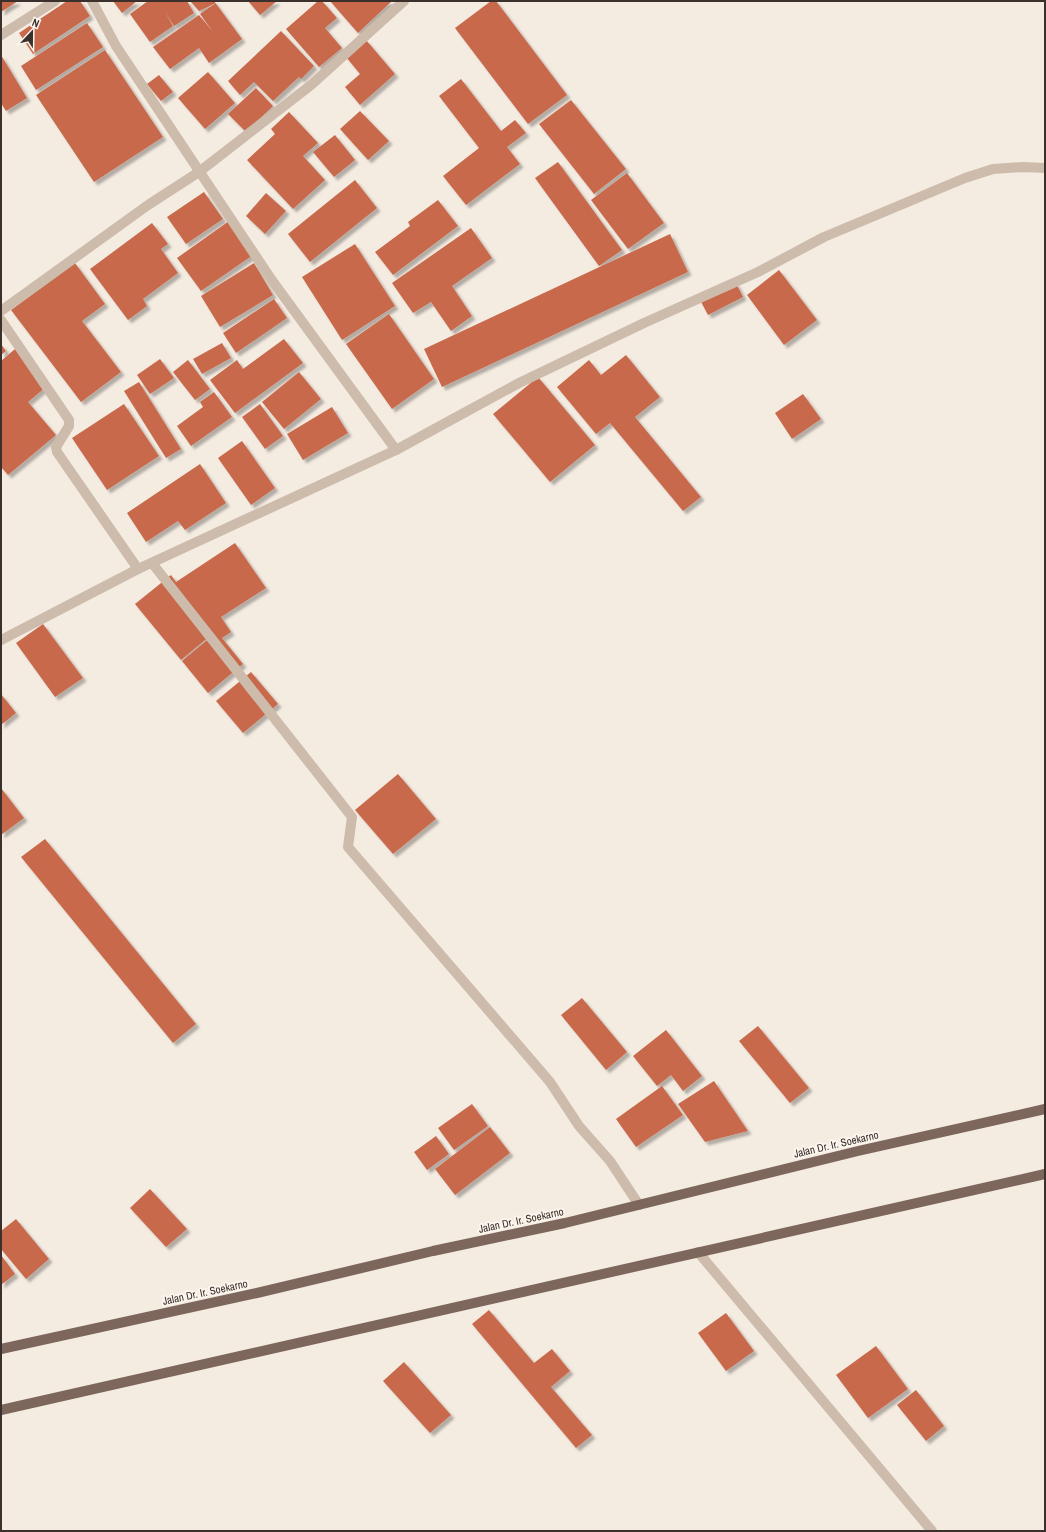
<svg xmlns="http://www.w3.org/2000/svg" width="1046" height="1532" font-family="'Archivo Narrow',sans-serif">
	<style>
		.building { fill: #c8694b; filter: url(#shadow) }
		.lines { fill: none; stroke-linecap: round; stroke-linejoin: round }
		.minor { stroke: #cdbbac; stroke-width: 10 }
		.major { stroke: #7d675c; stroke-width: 10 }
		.labels { text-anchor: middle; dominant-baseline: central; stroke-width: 4; stroke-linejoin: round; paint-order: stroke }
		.street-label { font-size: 11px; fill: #3b302b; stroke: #fbf5ee }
	</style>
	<defs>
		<filter id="shadow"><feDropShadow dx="3.5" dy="3.5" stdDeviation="1" flood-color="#0004"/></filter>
	</defs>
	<rect width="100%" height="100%" fill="#f4ebe1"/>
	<g class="building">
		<polygon points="1,1 18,1 1,12"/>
		<polygon points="67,1 80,1 90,16 33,54 19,33"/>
		<polygon points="113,1 137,1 122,13"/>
		<polygon points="148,1 187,1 194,13 174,26 165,12 173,26 150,42 130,14"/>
		<polygon points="190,1 214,1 242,39 209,63 199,48 170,69 153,47 199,15 213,32 200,14 216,3 199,11"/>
		<polygon points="248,1 277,1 260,15"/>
		<polygon points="318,1 322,1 337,18 325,28 342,48 319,67 286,29"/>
		<polygon points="330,1 392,1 358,33"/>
		<polygon points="491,1 496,1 567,95 528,124 455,28"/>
		<polygon points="87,23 103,47 36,90 21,66"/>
		<polygon points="281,31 314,66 301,79 299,77 273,101 254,82 240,95 228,81"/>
		<polygon points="366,40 395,74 360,105 345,87 360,74 346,57"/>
		<polygon points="105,50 163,137 94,182 36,95"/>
		<polygon points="1,55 27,98 6,111 1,103"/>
		<polygon points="208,72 235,103 205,129 178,98"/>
		<polygon points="159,75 173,92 161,101 147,84"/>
		<polygon points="461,79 501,131 515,120 526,133 507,147 520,164 466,205 443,176 479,148 439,96"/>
		<polygon points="256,88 273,106 246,132 228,114"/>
		<polygon points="571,100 626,169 594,194 539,124"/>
		<polygon points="360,111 389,141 368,160 340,129"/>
		<polygon points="289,112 318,143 303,156 325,180 293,209 247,160 275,134 271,129"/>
		<polygon points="335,135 355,160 334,177 313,152"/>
		<polygon points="558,162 622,250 599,266 535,178"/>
		<polygon points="627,173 664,223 628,249 591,200"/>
		<polygon points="355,180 377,208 310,262 288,234"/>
		<polygon points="204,192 223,219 186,244 167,217"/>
		<polygon points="266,193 286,211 265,234 246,216"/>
		<polygon points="438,200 458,226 393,275 375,252 410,226 408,222"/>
		<polygon points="229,221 253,255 201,291 177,258"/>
		<polygon points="152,223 168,244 161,249 178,273 143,299 147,306 128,320 90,269"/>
		<polygon points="471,228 492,258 452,286 472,316 451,331 431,302 413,313 392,283"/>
		<polygon points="670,234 688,272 442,387 424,349"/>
		<polygon points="355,244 395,306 342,340 302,277"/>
		<polygon points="75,263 105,304 82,321 121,372 81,402 11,310"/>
		<polygon points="254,263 273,295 220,327 201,296"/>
		<polygon points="779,270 817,320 784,345 747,295"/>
		<polygon points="736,283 743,297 708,315 700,300"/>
		<polygon points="274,299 287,318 236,353 223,333"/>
		<polygon points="389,314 434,379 392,409 346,344"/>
		<polygon points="284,339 303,363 235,413 210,380 237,360 243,369"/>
		<polygon points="222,343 231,358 202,374 193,359"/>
		<polygon points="1,344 6,351 1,355"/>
		<polygon points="15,349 46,387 28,402 56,435 8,475 1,467 1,361"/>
		<polygon points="626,355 660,397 635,417 701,497 683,511 610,423 596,434 557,387 589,360 601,375"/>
		<polygon points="160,359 174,378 150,394 137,375"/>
		<polygon points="188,360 210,389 195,400 173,372"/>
		<polygon points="299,372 321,399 284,429 262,402"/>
		<polygon points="538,377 595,445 550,482 493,414"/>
		<polygon points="139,382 181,449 166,458 124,391"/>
		<polygon points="214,392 232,417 191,446 177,426 203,407 200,402"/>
		<polygon points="803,394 821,419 792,439 775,413"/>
		<polygon points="124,404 159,456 107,490 72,438"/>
		<polygon points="260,404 283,436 265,449 242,417"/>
		<polygon points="332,407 348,433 303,460 287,434"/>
		<polygon points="242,441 275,488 251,505 218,458"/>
		<polygon points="200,464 226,503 185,530 178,521 146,542 127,513"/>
		<polygon points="235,543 266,588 221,617 231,632 222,638 243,664 208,693 182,661 212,636 211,635 181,660 135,604 171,575 176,582"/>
		<polygon points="43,624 83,678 55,697 16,643"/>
		<polygon points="251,672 278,704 243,733 216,701"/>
		<polygon points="1,694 16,713 1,725"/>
		<polygon points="398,774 436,819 393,854 355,810"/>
		<polygon points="1,788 24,818 1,835"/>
		<polygon points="45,839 196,1024 173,1043 21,857"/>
		<polygon points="582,998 627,1052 606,1070 561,1015"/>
		<polygon points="758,1026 809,1088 790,1103 739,1041"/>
		<polygon points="666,1030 702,1076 683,1091 671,1075 657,1086 633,1056"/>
		<polygon points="714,1081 748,1131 705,1142 678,1104"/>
		<polygon points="662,1086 683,1115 636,1147 616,1119"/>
		<polygon points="472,1104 488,1126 454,1150 438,1128"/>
		<polygon points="490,1127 510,1153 455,1195 435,1169"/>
		<polygon points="436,1136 449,1154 427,1170 414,1152"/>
		<polygon points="150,1189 187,1229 166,1247 130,1208"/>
		<polygon points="16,1219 49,1259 26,1279 1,1249 1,1231"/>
		<polygon points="1,1255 15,1274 1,1285"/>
		<polygon points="489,1310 534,1363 552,1349 570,1371 551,1387 592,1435 576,1448 472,1324"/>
		<polygon points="726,1313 754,1351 726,1371 698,1333"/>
		<polygon points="876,1346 908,1389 868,1418 836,1375"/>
		<polygon points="404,1362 451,1415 430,1433 383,1381"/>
		<polygon points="916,1390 944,1426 926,1441 897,1405"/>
	</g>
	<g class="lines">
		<g class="minor">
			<polyline points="92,1 116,46 271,279 396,450"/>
			<polyline points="1,35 55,1"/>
			<polyline points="1,311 148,205 199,172 311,85 404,1"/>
			<polyline points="1,320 69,420 69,426 56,447 57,452 138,569"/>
			<polyline points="152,563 352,817 348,847 550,1082 579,1126 610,1161 639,1205"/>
			<polyline points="1,640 138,569 396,450 519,383 644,323 758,272 824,237 965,178 993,169 1023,167 1045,168"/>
			<polyline points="698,1252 932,1531"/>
		</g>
		<g class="major">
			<polyline points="1,1349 257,1293 433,1251 565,1223 858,1151 1045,1109"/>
			<polyline points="1,1410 1045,1174"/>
		</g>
	</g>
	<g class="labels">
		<g class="street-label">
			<text transform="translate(836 1144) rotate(-13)">Jalan Dr. Ir. Soekarno</text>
			<text transform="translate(521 1220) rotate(-12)">Jalan Dr. Ir. Soekarno</text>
			<text transform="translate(205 1292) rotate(-12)">Jalan Dr. Ir. Soekarno</text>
		</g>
	</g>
	<rect width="1046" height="1532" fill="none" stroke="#3b302b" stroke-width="4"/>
	<g transform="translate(32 32) rotate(22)" stroke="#fbf5ee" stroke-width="3" paint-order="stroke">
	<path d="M0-3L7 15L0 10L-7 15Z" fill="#3b302b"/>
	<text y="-6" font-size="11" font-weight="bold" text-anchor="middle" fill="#3b302b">N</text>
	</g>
</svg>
